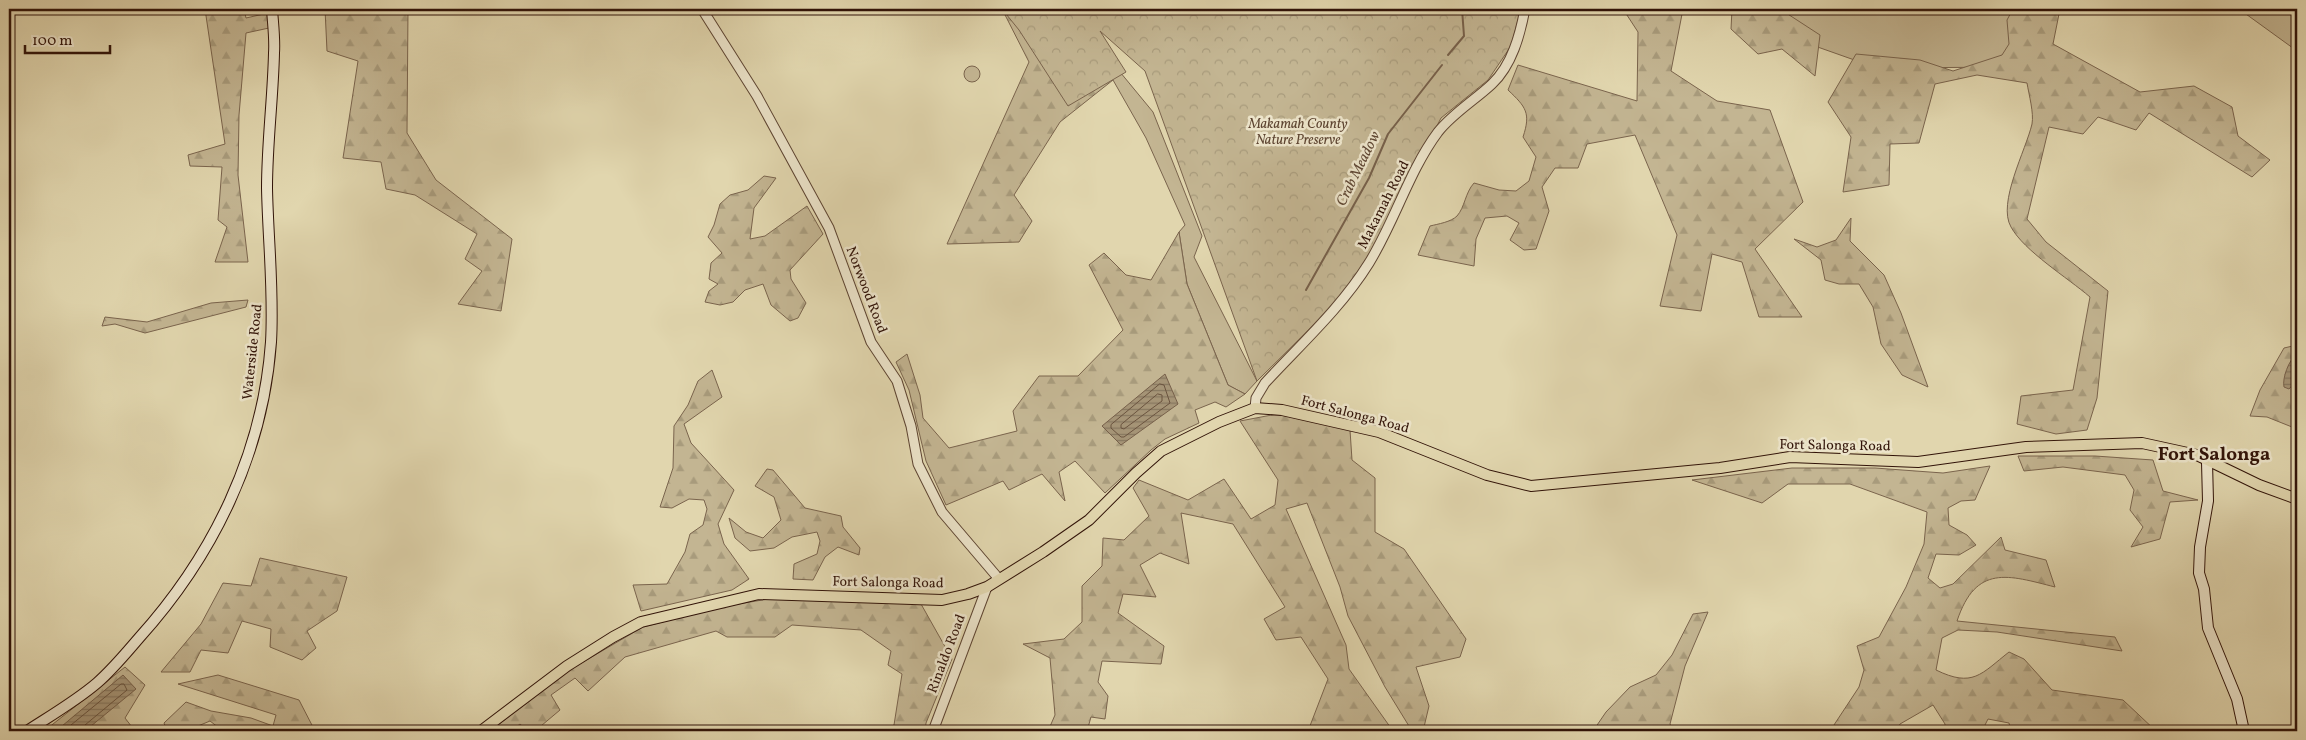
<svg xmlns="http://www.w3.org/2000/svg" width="2306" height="740" font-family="Vollkorn,serif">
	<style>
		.green { fill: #c3b592; stroke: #7a644d }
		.forest { fill: url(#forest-firs); stroke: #7a644d }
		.park { fill: url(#park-crowns); stroke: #7a644d }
		.water { fill: url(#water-rules); stroke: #77604a }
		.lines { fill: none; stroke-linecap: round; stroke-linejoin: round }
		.shore { stroke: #6b543f; stroke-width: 1 }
		.stream { stroke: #77604a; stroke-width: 2 }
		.tertiary-casing { stroke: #5d4432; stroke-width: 11 }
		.secondary-casing { stroke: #311308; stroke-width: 12 }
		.primary-casing { stroke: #311308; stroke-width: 12 }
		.tertiary { stroke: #ece4ca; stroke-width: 9 }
		.secondary { stroke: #ece4ca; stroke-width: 10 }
		.primary { stroke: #e1d6ae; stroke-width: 10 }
		.labels { text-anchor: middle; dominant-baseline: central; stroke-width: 5; stroke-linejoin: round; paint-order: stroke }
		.park-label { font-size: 14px; font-style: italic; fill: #5d4431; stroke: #ece4ca }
		.street-label { font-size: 14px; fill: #311308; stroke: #ece4ca }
		.water-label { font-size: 15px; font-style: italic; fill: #5f4734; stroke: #ece4ca }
		.district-label { font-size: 19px; font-weight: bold; fill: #311308; stroke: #ece4ca }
	</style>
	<defs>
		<pattern id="forest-firs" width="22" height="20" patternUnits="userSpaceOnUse" patternTransform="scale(1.25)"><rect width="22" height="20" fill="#c3b592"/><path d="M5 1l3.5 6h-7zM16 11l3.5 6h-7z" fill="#a89b7c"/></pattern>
		<pattern id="park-crowns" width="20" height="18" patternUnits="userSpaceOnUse" patternTransform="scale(1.25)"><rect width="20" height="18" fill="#c3b592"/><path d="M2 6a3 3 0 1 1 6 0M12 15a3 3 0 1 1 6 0" fill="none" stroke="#a89b7c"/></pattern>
		<pattern id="water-rules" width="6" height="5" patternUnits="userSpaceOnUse" patternTransform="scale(1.25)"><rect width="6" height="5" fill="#a59476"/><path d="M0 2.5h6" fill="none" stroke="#87785f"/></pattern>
	</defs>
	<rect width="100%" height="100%" fill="#e1d6ae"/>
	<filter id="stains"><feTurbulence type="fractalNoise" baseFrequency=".004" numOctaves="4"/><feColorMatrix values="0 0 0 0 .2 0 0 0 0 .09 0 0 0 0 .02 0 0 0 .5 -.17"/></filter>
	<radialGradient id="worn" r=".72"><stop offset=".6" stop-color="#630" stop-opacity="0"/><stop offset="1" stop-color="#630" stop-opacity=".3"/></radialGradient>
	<g class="green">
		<polygon points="1770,9 2059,9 2015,67 1877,68 1812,45"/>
		<polygon points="2239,9 2297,9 2297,51"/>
		<polygon points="1058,20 1106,55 1153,112 1202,236 1194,257 1257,381 1245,394 1228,385 1187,284 1179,232 1185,225 1146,138 1113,80"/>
		<circle cx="972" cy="74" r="8"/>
	</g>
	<g class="forest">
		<polygon points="205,9 244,9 246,18 268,13 269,28 246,33 239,115 238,175 248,262 215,262 227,227 218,220 222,167 190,166 188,155 225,144"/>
		<polygon points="325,9 408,9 407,133 436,180 512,239 501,311 458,304 482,271 465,259 477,234 415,195 386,189 381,162 343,158 358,61 327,51"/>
		<polygon points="1002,9 1058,20 1113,80 1060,122 1014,195 1032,221 1019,242 947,244 1029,62"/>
		<path d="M1623,9h60l-12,62 46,30 53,9 33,92 -48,47 47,68h-43l-17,-55 -30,-8 -11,57 -41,-5 17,-71 -42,-100 -48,9 -9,24h-23l-13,19 7,24 -13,38 -12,1 -14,-10 9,-17 -12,-7 -22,2 -9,21 -2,27 -56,-11 12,-29c8,-2 21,-4 27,-10 8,-9 8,-23 17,-33l25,7 17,1 13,-10 7,-24 -13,-20c8,-24 3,-30 -15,-47l10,-25 119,36 1,-69z"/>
		<polygon points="1732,9 1780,9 1820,35 1815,76 1782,49 1758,54 1731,29"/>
		<path d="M2013,9h47l-7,35 87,48 54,-6 38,21 6,29 32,24 -18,17 -103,-64 -13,17 -38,-13 -15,17 -34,-7 -22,92 19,23 62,49 -11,107 -10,32 -31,4 -39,-10 4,-28 52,-6 17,-93c-22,-19 -66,-46 -79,-70 -14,-24 15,-77 21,-103 2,-11 -3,-29 -5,-41l-50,-8 -42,9 -16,59 -29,1 -1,41 -46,7 8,-55 -23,-35 28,-48 64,6 33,11 49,-16 7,-11 -2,-24z"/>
		<polygon points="764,176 776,178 754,208 750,239 765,236 807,206 823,234 790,270 791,279 806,303 798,318 790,321 771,305 763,284 745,290 733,302 720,305 705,302 709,291 718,284 709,279 711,263 722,253 708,237 714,225 720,204 730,195 748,190"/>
		<polygon points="1851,218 1850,241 1884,275 1901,313 1928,387 1902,375 1881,344 1873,307 1859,284 1839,284 1825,280 1821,260 1794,239 1817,247 1836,240"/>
		<polygon points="1179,232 1187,284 1228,385 1245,394 1226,407 1215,402 1195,410 1199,423 1165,439 1151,450 1105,493 1075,461 1059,472 1065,501 1042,474 1009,490 1003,481 946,505 926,461 909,390 896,362 907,354 920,395 923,418 949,448 1017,431 1013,411 1039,376 1078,376 1123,330 1089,265 1104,253 1126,275 1151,280"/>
		<polygon points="248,300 246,307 145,333 115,324 102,326 105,317 147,322 211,303"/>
		<polygon points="2297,345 2297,355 2293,357 2285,375 2295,385 2297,380 2297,429 2267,417 2250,416 2260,390 2284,348"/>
		<polygon points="712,370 722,397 684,424 691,443 734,490 718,524 724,544 749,579 732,590 641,611 633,585 667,584 685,552 690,534 703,525 707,509 704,500 689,499 672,508 660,507 673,468 674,426 688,405 698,381"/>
		<polygon points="1277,414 1350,430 1352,460 1375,478 1375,532 1404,549 1466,639 1460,657 1416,667 1429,706 1424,727 1427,731 1412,731 1385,687 1348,616 1340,587 1307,503 1286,509 1346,645 1349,669 1393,731 1308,731 1328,679 1301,637 1276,640 1264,619 1285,607 1233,524 1181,513 1189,564 1160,553 1140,565 1156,597 1123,594 1118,613 1164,646 1161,664 1102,661 1098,682 1108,696 1105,719 1091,717 1087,731 1048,731 1055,715 1050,658 1023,644 1064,639 1082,622 1082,586 1102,566 1103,538 1124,540 1149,516 1133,488 1139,480 1188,500 1224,479 1251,519 1275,505 1278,480 1240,421"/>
		<polygon points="2018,456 2095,456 2153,460 2163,491 2198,500 2170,502 2160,539 2131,547 2143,527 2130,510 2134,490 2125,475 2063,467 2024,471"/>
		<path d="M1990,466l-15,34 -14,1 -13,7 1,17 18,10 9,10 -17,10 -23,-1 -8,24 12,10 13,-4 48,-47 4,13 41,10 9,27c-47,-12 -79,-23 -98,34l158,16 7,14 -125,-19 -39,-2 -16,8 -6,32c37,18 45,4 73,-18l15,7 28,31 71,10 33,31h-56l-3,-2 -86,2 -2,-8 -21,-4 -6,12h-37v-7l-12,-19 -33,19 -4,7h-66l29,-44 5,-17 -7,-24 22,-9 27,-50 18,-43 3,-32 -77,-28h-62l-26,19 -70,-23 100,-12h83l68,5z"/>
		<polygon points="767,469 773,470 805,508 841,516 843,527 860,548 859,555 838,547 825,557 813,580 793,579 794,564 817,554 820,541 817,532 792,537 774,548 750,551 735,538 729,518 746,532 763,538 781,520 774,497 755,486"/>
		<polygon points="260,558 347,577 337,611 307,631 316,648 302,660 270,647 271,629 242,621 228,653 201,650 190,672 161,672 201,624 223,583 251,586"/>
		<polygon points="768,599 921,604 952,659 926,723 925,731 883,731 894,725 902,674 888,665 891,651 861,630 792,625 775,637 727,637 716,631 625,657 588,691 575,678 551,695 560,710 535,731 528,731 520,724 511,731 490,731 571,669 643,627 721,607"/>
		<polygon points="1708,612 1685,666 1670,724 1673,731 1637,731 1636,726 1624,731 1593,731 1606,712 1630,687 1656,675 1672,655 1693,614"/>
		<polygon points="125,667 145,685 125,718 135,731 52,731 48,728"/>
		<polygon points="218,675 299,700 315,731 223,731 210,721 186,731 167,731 164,723 186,702 211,711 251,718 273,726 276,715 178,684"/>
	</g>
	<polygon class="park" points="1002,9 1521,9 1511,46 1488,80 1441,118 1383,231 1346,293 1257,381 1145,71 1100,31 1126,72 1068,106 1019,30"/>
	<g class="water">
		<path d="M2296,355l1,25 -8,9 -5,-2c-2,-9 5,-27 12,-32z"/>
		<polygon points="1165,374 1178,404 1121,445 1102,426"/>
		<polygon points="123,675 136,689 85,731 68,731 62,726"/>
	</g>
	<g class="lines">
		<g class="shore">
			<polygon points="1160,384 1164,385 1170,403 1124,437 1121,437 1111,428 1111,425"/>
			<polygon points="1158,394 1162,395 1162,401 1124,429 1121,428 1121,425"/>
			<polyline points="71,731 71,725 121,684 124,684 127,690 85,725 83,731"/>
		</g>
		<g class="stream">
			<polyline points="1448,55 1464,36 1462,9"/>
			<polyline points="1306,290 1369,178 1388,134 1442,65"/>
		</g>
		<defs>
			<g id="tertiary">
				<polyline points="702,9 757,96 829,228 871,342 897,381 911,426 918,464 942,512 999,579"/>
				<path d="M1255,408l1,-10 9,-15c36,-39 76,-75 104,-120 26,-42 40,-92 69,-131 15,-19 37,-32 54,-48 20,-19 28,-49 33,-75"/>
				<polyline points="933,731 987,587"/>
			</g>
			<g id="secondary">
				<polyline points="2207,462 2208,501 2200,547 2199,573 2204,589 2208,628 2237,699 2244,731"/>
				<path d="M27,731c23,-15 49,-30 70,-48 16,-14 29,-30 42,-45 74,-82 124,-184 132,-296 3,-51 -3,-102 -4,-154 0,-45 6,-90 7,-135 1,-14 -1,-29 -2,-44"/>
			</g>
			<polyline id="primary" points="481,731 567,666 613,637 641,622 759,594 942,600 968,594 987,587 1043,552 1089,520 1136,473 1161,451 1219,422 1255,408 1282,410 1379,432 1487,475 1531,486 1720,468 1790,457 1918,462 2026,447 2142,443 2197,455 2259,485 2297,499"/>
		</defs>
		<use href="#tertiary" class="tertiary-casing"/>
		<use href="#secondary" class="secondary-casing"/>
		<use href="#primary" class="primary-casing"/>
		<use href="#tertiary" class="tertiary"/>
		<use href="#secondary" class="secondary"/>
		<use href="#primary" class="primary"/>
	</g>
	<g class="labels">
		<g class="park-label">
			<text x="1298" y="124">Makamah County<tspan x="1298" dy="16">Nature Preserve</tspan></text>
		</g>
		<g class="street-label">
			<text transform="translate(1384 205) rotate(-63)">Makamah Road</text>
			<text transform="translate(866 290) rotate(69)">Norwood Road</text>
			<text transform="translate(253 352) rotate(-84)">Waterside Road</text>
			<text transform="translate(1355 415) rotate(15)">Fort Salonga Road</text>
			<text transform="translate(1835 446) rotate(1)">Fort Salonga Road</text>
			<text transform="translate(888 583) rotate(1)">Fort Salonga Road</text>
			<text transform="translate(947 654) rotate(-69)">Rinaldo Road</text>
		</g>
		<g class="water-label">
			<text transform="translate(1359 169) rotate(-64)">Crab Meadow</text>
		</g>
		<g class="district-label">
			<text x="2214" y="455">Fort Salonga</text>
		</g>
	</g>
	<rect width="2306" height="740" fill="none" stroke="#e1d6ae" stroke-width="30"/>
	<rect x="10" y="10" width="2286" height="720" fill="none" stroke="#311308" stroke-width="2.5"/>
	<rect x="15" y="15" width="2276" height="710" fill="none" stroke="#311308"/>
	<path d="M25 45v8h85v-8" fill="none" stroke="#311308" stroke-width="2.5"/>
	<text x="32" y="45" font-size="15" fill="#311308" stroke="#ece4ca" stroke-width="4" paint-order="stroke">100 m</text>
	<rect width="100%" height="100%" filter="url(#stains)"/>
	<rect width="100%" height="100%" fill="url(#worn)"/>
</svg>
